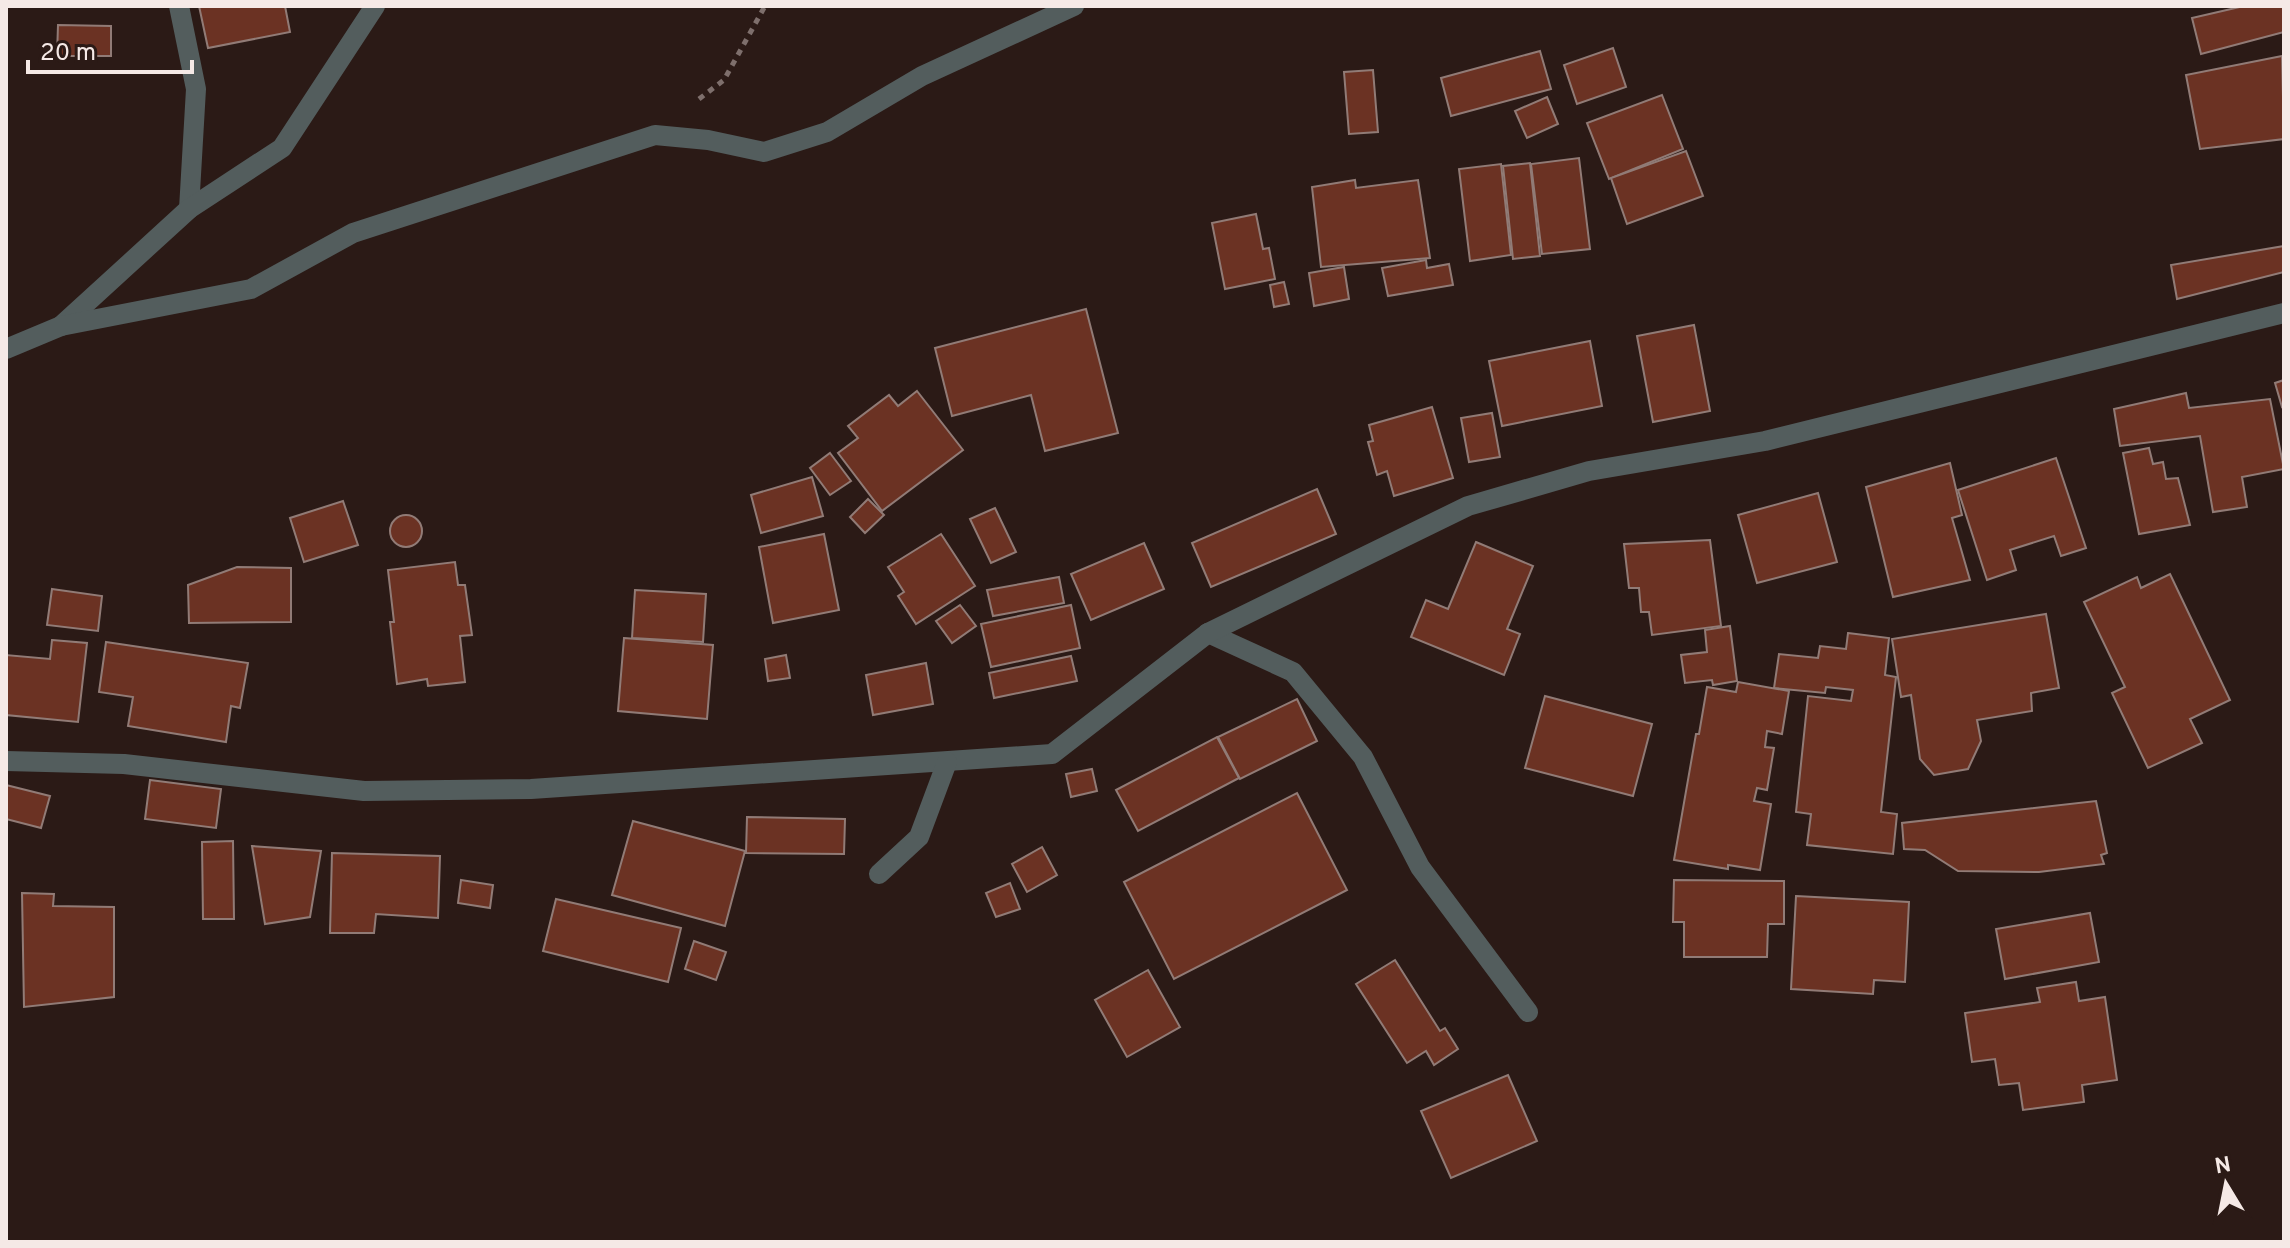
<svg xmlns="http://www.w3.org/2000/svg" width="2290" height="1248" font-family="Overpass,sans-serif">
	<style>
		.building { fill: #6b3223; stroke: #917b76; stroke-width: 2 }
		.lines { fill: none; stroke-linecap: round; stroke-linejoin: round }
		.path { stroke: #7e6f6c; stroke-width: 5; stroke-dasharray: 6 6; stroke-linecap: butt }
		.minor { stroke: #535d5d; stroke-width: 20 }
	</style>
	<rect width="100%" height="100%" fill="#2b1a16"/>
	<g class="building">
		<polygon points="199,6 285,6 290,32 208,48"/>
		<polygon points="2244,6 2284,6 2284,32 2201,54 2192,18"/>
		<polygon points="58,25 111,26 111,56 57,56"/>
		<polygon points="1613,48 1626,87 1577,104 1564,65"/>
		<polygon points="1540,51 1551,89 1451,116 1441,78"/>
		<polygon points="2282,56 2284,139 2200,149 2186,75"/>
		<polygon points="1373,70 1378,132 1349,134 1344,72"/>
		<polygon points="1662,95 1683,149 1609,179 1587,123"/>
		<polygon points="1547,97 1558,124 1527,138 1515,111"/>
		<polygon points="1686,151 1703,196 1627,224 1611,178"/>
		<polygon points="1579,158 1590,249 1542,254 1531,164"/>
		<polygon points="1530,163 1540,256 1513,259 1503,166"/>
		<polygon points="1501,164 1511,255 1470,261 1459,169"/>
		<polygon points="1355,180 1356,188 1418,180 1430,258 1321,267 1312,187"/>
		<polygon points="1256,214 1263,249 1269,248 1275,279 1225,289 1212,223"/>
		<polygon points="2284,246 2284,272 2177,299 2171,265"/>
		<polygon points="1426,260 1427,268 1449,264 1453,285 1388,296 1382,268"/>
		<polygon points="1344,267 1349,299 1314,306 1309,273"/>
		<polygon points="1284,282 1289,304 1274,307 1270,285"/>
		<polygon points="1086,309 1118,433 1045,451 1031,395 952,416 935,348"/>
		<polygon points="1694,325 1710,411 1653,422 1637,336"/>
		<polygon points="1590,341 1602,406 1502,426 1489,361"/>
		<polygon points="2284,380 2284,406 2282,407 2275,383"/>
		<polygon points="917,391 963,450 882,511 838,453 858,438 848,426 889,395 898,406"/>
		<polygon points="2186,393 2189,408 2270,399 2284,469 2242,477 2247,507 2213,512 2200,436 2120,446 2114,409"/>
		<polygon points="1432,407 1453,478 1394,496 1387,471 1377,475 1368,442 1373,441 1369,425"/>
		<polygon points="1492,413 1500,457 1469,462 1461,418"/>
		<polygon points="2149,448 2153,464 2163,462 2166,479 2178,478 2190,525 2139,534 2123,453"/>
		<polygon points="830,453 851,481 830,495 810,468"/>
		<polygon points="2056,458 2086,548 2061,556 2054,536 2010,550 2016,570 1987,580 1958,490"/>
		<polygon points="1950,463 1962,515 1952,518 1970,580 1893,597 1866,487"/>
		<polygon points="812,477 823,516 761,533 751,495"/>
		<polygon points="1317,489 1336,534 1211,587 1192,543"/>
		<polygon points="1818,493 1837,562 1757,583 1738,515"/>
		<polygon points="868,499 884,515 865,533 850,517"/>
		<polygon points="343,501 358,545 304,562 290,518"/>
		<polygon points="995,508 1016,552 991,563 970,519"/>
		<circle cx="406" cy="531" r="16"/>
		<polygon points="824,534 839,610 773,623 759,547"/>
		<polygon points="941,534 975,586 916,624 898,596 904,592 888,567"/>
		<polygon points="1710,540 1721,626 1652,635 1649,612 1641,612 1639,588 1629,588 1624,544"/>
		<polygon points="1476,542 1533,566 1507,629 1520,634 1504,675 1411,637 1426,600 1448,609"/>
		<polygon points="1144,543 1164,589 1091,620 1071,574"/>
		<polygon points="455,562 458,585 465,585 472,635 460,636 465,682 428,686 427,679 397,684 390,622 394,622 388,570"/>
		<polygon points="237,567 291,568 291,622 189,623 188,585"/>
		<polygon points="2170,574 2230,700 2190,719 2202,743 2148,768 2112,693 2125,687 2084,602 2137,577 2141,588"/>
		<polygon points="1059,577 1064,603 993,616 987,590"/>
		<polygon points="52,589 102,596 98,631 47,625"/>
		<polygon points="635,590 706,594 703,642 632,638"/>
		<polygon points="960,605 976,626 952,643 936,621"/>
		<polygon points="1071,605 1080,648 991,667 981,624"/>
		<polygon points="2046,614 2059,688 2031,693 2032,711 1977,720 1981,741 1968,769 1934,775 1920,759 1911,695 1901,697 1892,639"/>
		<polygon points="1730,626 1737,681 1713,685 1712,680 1685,683 1681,655 1707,652 1705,630"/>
		<polygon points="1848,633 1889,638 1885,675 1896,677 1881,812 1897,814 1893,854 1807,845 1811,814 1796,812 1808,696 1851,701 1853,690 1826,687 1825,693 1774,688 1779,654 1818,658 1820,646 1846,649"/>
		<polygon points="624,638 713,645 707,719 618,711"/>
		<polygon points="52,640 87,643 78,722 6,715 6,655 50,659"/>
		<polygon points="106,642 248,663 240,708 231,706 226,742 128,726 133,697 99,692"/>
		<polygon points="786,655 790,678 768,681 765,659"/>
		<polygon points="1071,656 1077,681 994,698 989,673"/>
		<polygon points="926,663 933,704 873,715 866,675"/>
		<polygon points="1738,682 1789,691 1782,734 1767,731 1765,747 1774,748 1767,790 1757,788 1754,801 1771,804 1760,870 1728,865 1728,869 1674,860 1696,734 1699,734 1707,687 1736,692"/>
		<polygon points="1545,696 1652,724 1633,796 1525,768"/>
		<polygon points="1297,699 1317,741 1240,779 1218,737"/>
		<polygon points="1217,737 1239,778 1138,831 1116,790"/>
		<polygon points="1092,769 1097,791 1071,797 1066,774"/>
		<polygon points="150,780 221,789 216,828 145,819"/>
		<polygon points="6,785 50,796 41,828 6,819"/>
		<polygon points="1297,793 1347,890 1174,979 1124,882"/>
		<polygon points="2096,801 2107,853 2101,855 2104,864 2039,872 1958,871 1925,850 1904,849 1902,823"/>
		<polygon points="747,817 845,819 844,854 746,853"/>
		<polygon points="633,821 745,851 725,926 612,895"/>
		<polygon points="233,841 234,919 203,919 202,842"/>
		<polygon points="252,846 321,851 310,917 265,924"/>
		<polygon points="1042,847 1057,875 1027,892 1012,864"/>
		<polygon points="332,853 440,856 438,918 376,914 374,933 330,933"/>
		<polygon points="461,880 493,885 490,908 458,903"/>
		<polygon points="1674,880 1784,881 1784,924 1768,924 1767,957 1684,957 1684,922 1673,922"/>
		<polygon points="1010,883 1020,909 996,917 986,893"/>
		<polygon points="22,893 54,894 53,906 114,907 114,997 24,1007"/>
		<polygon points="1796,896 1909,902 1905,982 1874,980 1873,994 1791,989"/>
		<polygon points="556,899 681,928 668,982 543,951"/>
		<polygon points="2090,913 2099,962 2005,979 1996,929"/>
		<polygon points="694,941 726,952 716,980 685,969"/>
		<polygon points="1395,960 1440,1031 1445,1028 1458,1049 1434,1065 1426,1051 1407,1063 1356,984"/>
		<polygon points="1148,970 1180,1027 1127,1057 1095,1000"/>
		<polygon points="2076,982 2079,1001 2105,997 2117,1080 2082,1085 2084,1102 2023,1110 2019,1083 1999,1085 1995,1059 1972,1062 1965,1013 2040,1002 2037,988"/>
		<polygon points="1508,1075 1537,1141 1451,1178 1421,1111"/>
	</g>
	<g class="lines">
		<polyline class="path" points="699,99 724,80 765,6"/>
		<g class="minor">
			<polyline points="179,6 196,89 189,209"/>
			<polyline points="61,326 189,209 282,148 375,6"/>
			<polyline points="6,349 61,326 251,289 353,233 655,135 708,140 764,152 827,132 922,76 1074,6"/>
			<polyline points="1208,633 1293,672 1363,757 1420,867 1528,1012"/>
			<polyline points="6,761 124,764 364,791 531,789 1052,754 1208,633 1468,506 1589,471 1765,441 2284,313"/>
			<polyline points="879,874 919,837 947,762"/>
		</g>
	</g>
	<rect width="2290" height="1248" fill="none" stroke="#f5e9e6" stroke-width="16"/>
	<g transform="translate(2226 1184) rotate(350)" stroke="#2b1a16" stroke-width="6" paint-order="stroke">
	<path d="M0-6L14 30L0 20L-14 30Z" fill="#f5e9e6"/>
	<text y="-12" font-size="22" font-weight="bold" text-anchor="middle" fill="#f5e9e6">N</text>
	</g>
	<path d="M28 60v12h164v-12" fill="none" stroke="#f5e9e6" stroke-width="4"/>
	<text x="40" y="60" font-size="24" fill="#f5e9e6" stroke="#2b1a16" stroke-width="6" paint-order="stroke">20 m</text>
</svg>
